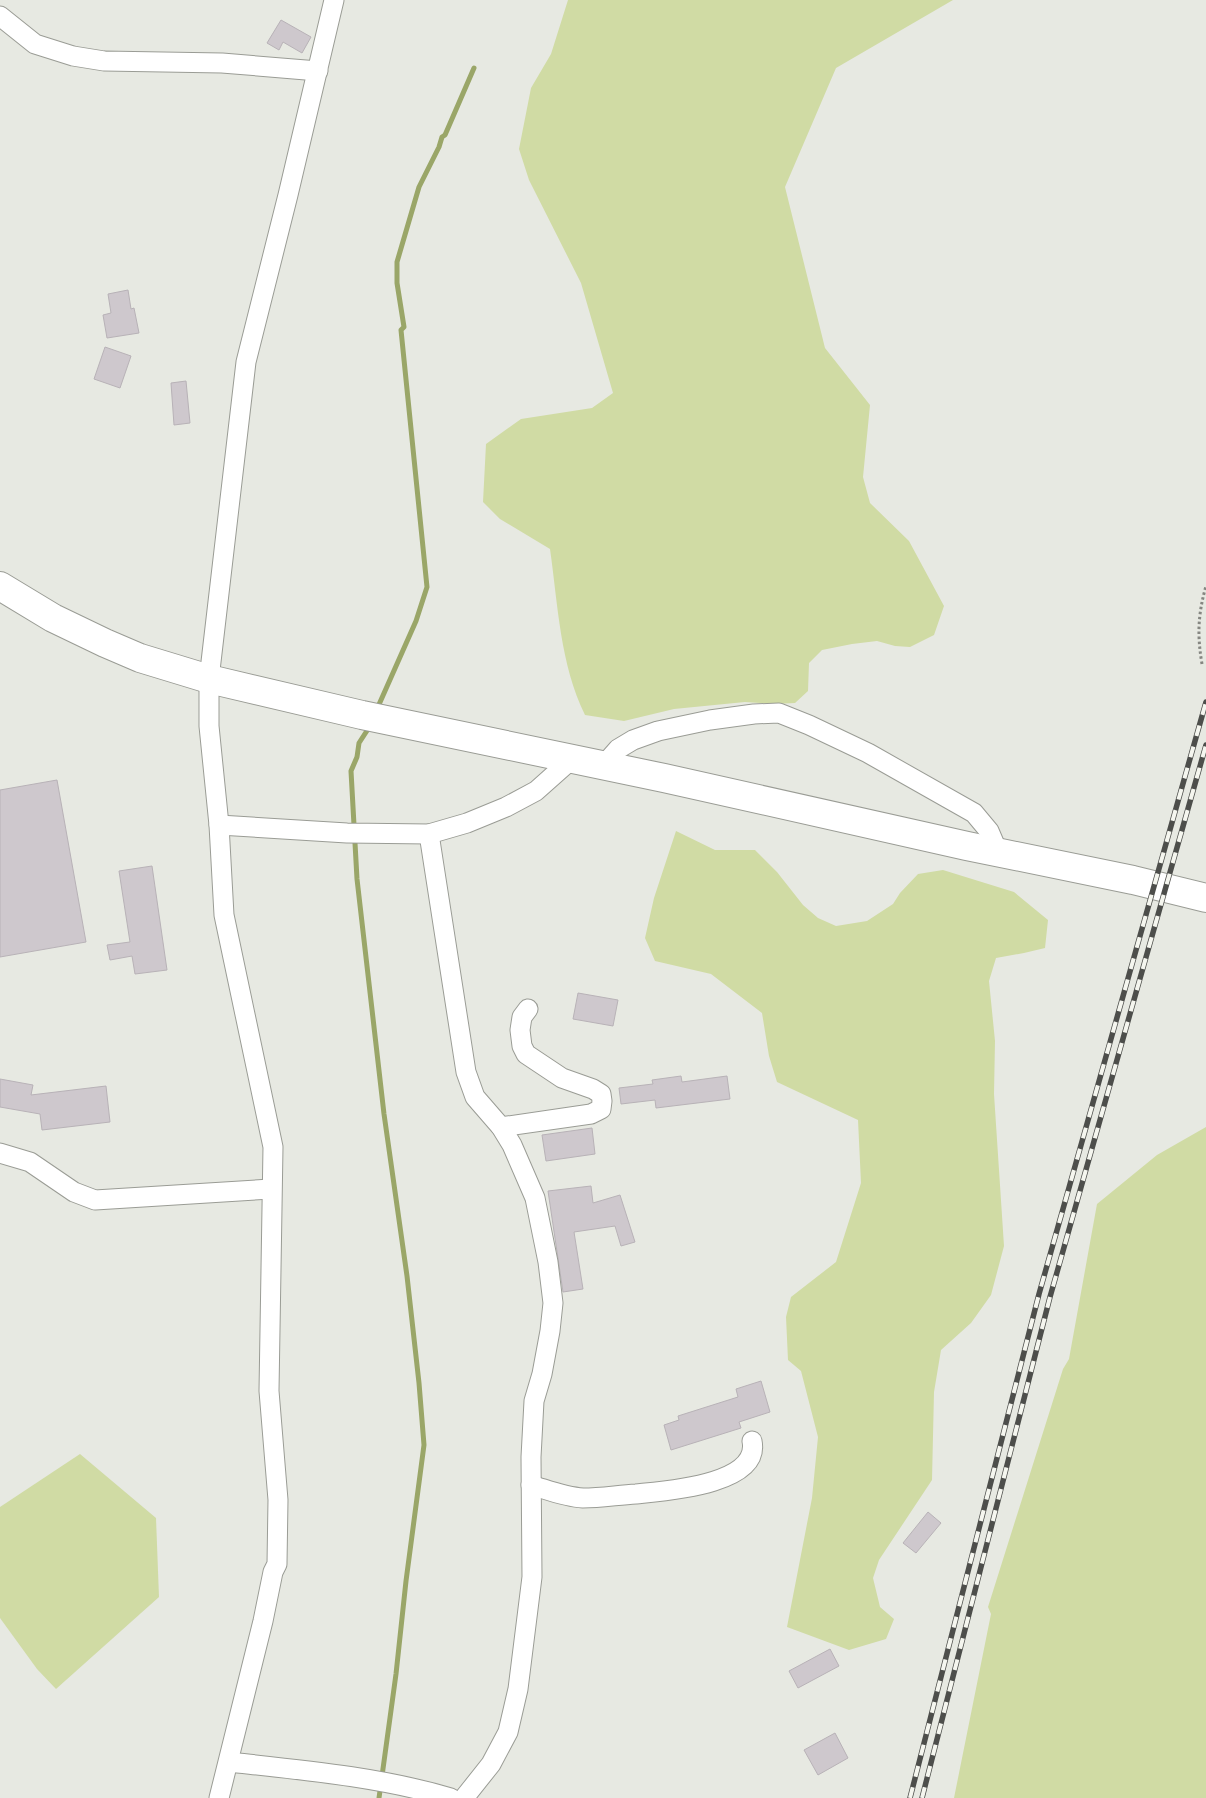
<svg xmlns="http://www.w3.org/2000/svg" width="1206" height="1798" font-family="'Roboto Serif',serif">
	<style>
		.green { fill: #d0dba4 }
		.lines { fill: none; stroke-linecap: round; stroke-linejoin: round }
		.stream { stroke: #9aa668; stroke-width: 5 }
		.building { fill: #cec8cd; stroke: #b8b2b7 }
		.street-casing { stroke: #9a9c95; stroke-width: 21 }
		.secondary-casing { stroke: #9a9c95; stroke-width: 30 }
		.path { stroke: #858681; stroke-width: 3; stroke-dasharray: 2.5 2.5; stroke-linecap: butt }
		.street { stroke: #fff; stroke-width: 19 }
		.secondary { stroke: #fff; stroke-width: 28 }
		.rail-casing { stroke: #4d4e4b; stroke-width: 5.5 }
		.rail { stroke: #f5f6ef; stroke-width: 4; stroke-dasharray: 11; stroke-linecap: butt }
	</style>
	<rect width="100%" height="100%" fill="#e7e9e2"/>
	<g class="green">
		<path d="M568,0h385l-117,68 -51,119 40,161 45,57 -7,72 7,26 39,38 35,65 -10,29 -24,12 -15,-1 -18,-5 -25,3 -30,6 -13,13 -1,28 -13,12 -21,1 -29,-2 -71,7 -50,12 -39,-6c-25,-51 -27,-110 -35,-166l-50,-30 -17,-17 3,-58 35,-25 71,-11 21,-15 -32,-110 -52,-103 -10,-31 12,-61 20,-34z"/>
		<polygon points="676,831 715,850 755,850 777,872 803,905 818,918 836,926 867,921 893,904 900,893 918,874 943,870 1014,892 1048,920 1045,948 1024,953 996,958 989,981 995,1041 994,1094 1004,1246 991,1295 971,1323 941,1350 934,1392 932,1480 879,1560 873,1578 880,1607 894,1619 886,1639 849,1650 787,1627 812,1498 818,1437 801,1371 788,1360 786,1317 791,1297 836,1262 861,1183 858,1120 777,1082 769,1056 762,1013 711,974 655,961 645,938 654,898"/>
		<polygon points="1206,1127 1206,1798 954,1798 991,1614 988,1607 1063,1369 1069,1359 1097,1204 1157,1155"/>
		<polygon points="80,1454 156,1518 159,1597 56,1689 37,1669 0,1618 0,1507"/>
	</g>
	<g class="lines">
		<g class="stream">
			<polyline points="377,709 416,621 427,587 401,330 404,327 397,283 397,262 419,187 439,147 442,137 445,135 474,68"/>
			<polyline points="370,726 359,743 357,757 351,771 357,879 384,1114 407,1276 419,1383 424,1445 406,1581 396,1674 379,1798"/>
		</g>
	</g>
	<g class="building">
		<polygon points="281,20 311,37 302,53 283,42 279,50 267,43"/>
		<polygon points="128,290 131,309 134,308 139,333 107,338 103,315 111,313 108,294"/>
		<polygon points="105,347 131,356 120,388 94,379"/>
		<polygon points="186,381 190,423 174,425 171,383"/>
		<polygon points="57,780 86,942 0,957 0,790"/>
		<polygon points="152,866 167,970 135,974 132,956 110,960 107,945 130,942 119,871"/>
		<polygon points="578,993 618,1000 613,1026 573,1019"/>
		<polygon points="681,1076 682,1082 727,1076 730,1099 656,1108 655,1100 621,1104 619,1088 653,1084 652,1080"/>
		<polygon points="0,1079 33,1085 31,1095 106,1086 110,1122 42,1130 40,1114 0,1107"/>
		<polygon points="592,1128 595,1154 546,1161 542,1135"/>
		<polygon points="591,1186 593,1203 620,1195 635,1242 621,1246 615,1226 574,1232 583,1289 563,1292 548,1191"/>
		<polygon points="761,1381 770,1412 739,1422 741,1428 671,1450 664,1425 679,1420 678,1416 738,1397 736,1389"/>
		<polygon points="928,1512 941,1523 916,1553 903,1543"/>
		<polygon points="830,1649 839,1666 798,1688 789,1671"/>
		<polygon points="835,1733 848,1758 818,1775 804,1750"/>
	</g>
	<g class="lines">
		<defs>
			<g id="street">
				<polyline points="0,16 35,44 73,56 104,61 222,63 318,71"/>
				<polyline points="603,766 618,749 633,740 658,731 710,720 754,714 779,713 809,725 868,753 974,813 989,831 998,852"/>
				<polyline points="219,825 347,833 429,834 467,823 506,807 536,791 572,759"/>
				<polyline points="429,834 466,1072 475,1097 501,1127 512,1145 535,1198 548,1262 553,1303 550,1331 542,1374 534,1401 531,1457 532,1577 518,1689 508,1732 491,1764 464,1798"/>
				<polyline points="501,1127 591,1114 601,1109 602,1101 601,1094 593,1089 562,1078 526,1054 522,1046 520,1030 522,1017 528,1009"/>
				<polyline points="0,1153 30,1162 74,1192 95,1200 271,1189"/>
				<path d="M531,1485c17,5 34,12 52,13 18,0 35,-3 53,-4 28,-3 125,-9 116,-53"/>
				<path d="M229,1762c73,8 151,15 222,36"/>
				<polyline points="219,1798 263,1621 273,1572 277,1564 278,1500 269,1391 273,1147 224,915 219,825 209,726 209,679 246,362 288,195 334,0"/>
			</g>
			<polyline id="secondary" points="0,586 53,618 105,643 140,658 209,679 362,715 664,778 967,846 1133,880 1206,898"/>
		</defs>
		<use href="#street" class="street-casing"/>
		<use href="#secondary" class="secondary-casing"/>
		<path class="path" d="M1202,664c-5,-29 -4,-50 4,-78"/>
		<use href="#street" class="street"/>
		<use href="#secondary" class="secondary"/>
		<defs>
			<g id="rail">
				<polyline points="910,1798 1039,1294 1206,702"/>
				<polyline points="922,1798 1050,1297 1206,745"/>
			</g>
		</defs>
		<use href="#rail" class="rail-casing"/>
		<use href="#rail" class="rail"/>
	</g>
</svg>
